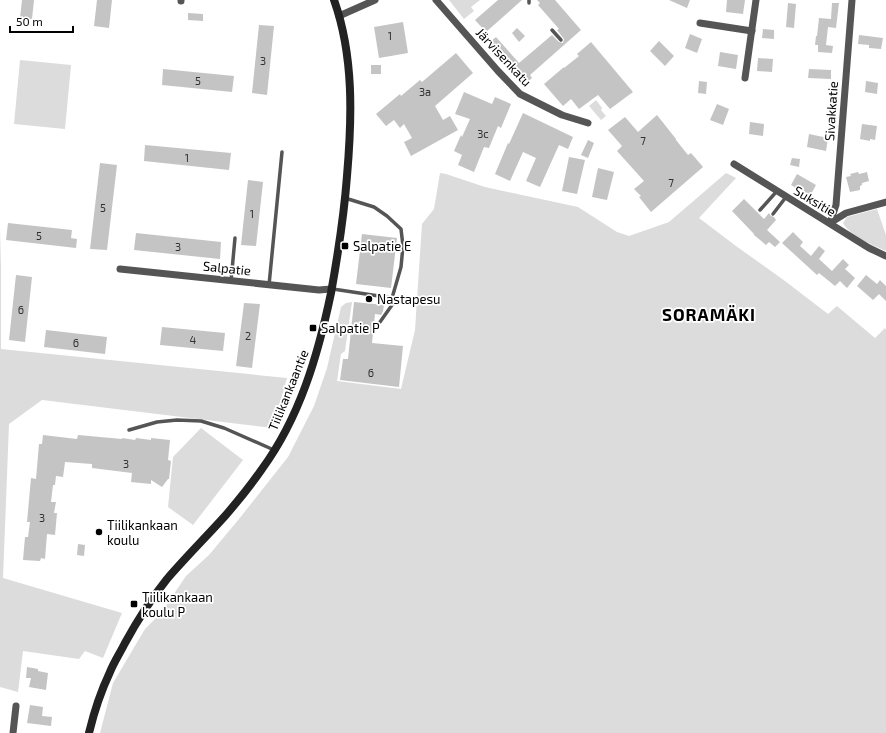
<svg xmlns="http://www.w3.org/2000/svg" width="886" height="733" font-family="'Exo 2',sans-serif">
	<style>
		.green { fill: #dcdcdc }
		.building { fill: #c4c4c4 }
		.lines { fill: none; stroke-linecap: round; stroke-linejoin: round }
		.lane { stroke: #555; stroke-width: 3.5 }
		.street { stroke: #555; stroke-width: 7 }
		.secondary { stroke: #222; stroke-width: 8 }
		.poi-dot { fill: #000; stroke: #fff; stroke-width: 1.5 }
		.labels { text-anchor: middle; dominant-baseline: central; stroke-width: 3.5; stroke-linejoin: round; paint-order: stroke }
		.number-label { font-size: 11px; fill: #313131 }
		.street-label { font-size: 13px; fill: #000; stroke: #fff }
		.poi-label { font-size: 13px; fill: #000; stroke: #fff; text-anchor: start }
		.district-label { font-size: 17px; font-weight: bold; letter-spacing: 1px; fill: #000; stroke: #fff }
	</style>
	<rect width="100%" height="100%" fill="#fff"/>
	<g class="green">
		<polygon points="449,0 480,0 471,7 474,11 464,19"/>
		<polygon points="20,60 71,65 65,129 14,124"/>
		<polygon points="596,100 602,108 601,110 606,116 601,120 589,106"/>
		<polygon points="440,173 446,174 485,187 578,207 617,232 629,236 669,222 726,173 736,178 699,218 736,246 785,281 828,314 837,306 875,338 885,328 886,330 886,733 100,733 113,683 145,629 161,613 186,576 209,555 239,519 288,457 314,406 327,368 341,307 346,303 352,302 345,351 341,354 337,381 401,389 415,330 422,224 434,209"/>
		<path d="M877,209l9,26v16c-12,-5 -37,-16 -43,-28l4,-6z"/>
		<polygon points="0,227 1,269 1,349 287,378 273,428 42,400 9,424 3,578 122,613 103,658 85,651 79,659 23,651 18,692 0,687"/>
		<polygon points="201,428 243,460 193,525 168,507 173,457"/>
	</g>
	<g class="building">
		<polygon points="22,0 34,0 32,19 20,18"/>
		<polygon points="97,0 112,0 109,28 94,26"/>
		<polygon points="498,0 522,0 486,32 475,20"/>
		<polygon points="537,0 555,0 581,30 530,75 532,78 526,83 490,42 496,37 519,63 552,35 559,42 563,43 564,39 557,30 559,29 538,5 540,3"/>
		<polygon points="669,0 690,0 687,8"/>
		<polygon points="727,0 745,0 743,14 726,12"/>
		<polygon points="788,3 796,4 794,28 786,27"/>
		<polygon points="832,3 839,3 836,28 828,27 826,45 833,46 832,53 818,52 818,45 815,45 816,36 817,36 819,18 831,19"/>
		<polygon points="188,13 203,14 203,21 188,20"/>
		<polygon points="403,22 408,53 379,58 374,27"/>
		<polygon points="259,25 274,26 267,95 252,93"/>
		<polygon points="517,28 525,36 519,42 512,33"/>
		<polygon points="763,29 774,30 774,39 762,38"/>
		<polygon points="690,34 702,39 697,53 685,48"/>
		<polygon points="859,35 883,38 881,49 869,48 869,45 858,44"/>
		<polygon points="659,41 674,56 665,66 650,51"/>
		<polygon points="591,42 633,92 610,109 598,95 579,109 571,99 563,106 544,84 564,67 564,68 579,56 577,54"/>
		<polygon points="720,52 738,55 736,69 718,66"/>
		<polygon points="456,53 473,73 435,106 443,120 450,116 458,130 411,156 404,142 412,138 404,124 400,128 394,120 386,126 376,114 400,94 401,96 420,80 422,82"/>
		<polygon points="758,58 773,59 772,72 757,71"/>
		<rect x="371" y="65" width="10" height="9"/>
		<polygon points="163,69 234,76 232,92 162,85"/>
		<polygon points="809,69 831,70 831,79 808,78"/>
		<polygon points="699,81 707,82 706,94 698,93"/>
		<polygon points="866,81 878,83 877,94 865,92"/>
		<polygon points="464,92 492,104 495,97 511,104 501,128 498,126 489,148 484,147 474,172 458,165 462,155 454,151 461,135 462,137 470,119 455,114"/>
		<polygon points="717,104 729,109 723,125 710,120"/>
		<polygon points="523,113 573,137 568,149 559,145 540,187 526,181 536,158 523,152 510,181 495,174 508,143 509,144"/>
		<polygon points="657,115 676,139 676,140 688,155 691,153 703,167 651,212 639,197 641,196 634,189 644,181 617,151 622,146 608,130 625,117 638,132"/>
		<polygon points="750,122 764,124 763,136 749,134"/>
		<polygon points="862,124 877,126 875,140 870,139 870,141 860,139"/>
		<polygon points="809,134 828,138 826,151 807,147"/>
		<polygon points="588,140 594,143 588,158 581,155"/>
		<polygon points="145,145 231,153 229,170 144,161"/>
		<polygon points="569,157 585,160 577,194 562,191"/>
		<polygon points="792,158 800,159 799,167 790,165"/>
		<polygon points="100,163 117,165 107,250 90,249"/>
		<polygon points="598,168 614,172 607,200 592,197"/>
		<polygon points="858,172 859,174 867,172 869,181 862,183 862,185 860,186 860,190 850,192 846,177 851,176 850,174"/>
		<polygon points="797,174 816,185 810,196 791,185"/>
		<polygon points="248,180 263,182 256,246 241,245"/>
		<polygon points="744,199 764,219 769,213 771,216 774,217 776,220 767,230 780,242 775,247 769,242 766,245 754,235 754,234 732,211"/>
		<polygon points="8,223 72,230 71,238 77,239 76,248 6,240"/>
		<polygon points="793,232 803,242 800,246 811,256 819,246 825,251 819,259 832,271 843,259 849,265 845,269 855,278 847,288 840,281 835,286 819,273 817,275 782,243"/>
		<polygon points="136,233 221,242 220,259 134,250"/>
		<polygon points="362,234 397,238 391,288 356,284"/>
		<polygon points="16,275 32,277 25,342 9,340"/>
		<polygon points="866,275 877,284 880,280 886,286 886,301 879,294 873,300 857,286"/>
		<polygon points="354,302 384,305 383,311 381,315 375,314 372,343 403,346 399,387 340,380 343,359 348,359"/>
		<polygon points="244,303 260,304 252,368 236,366"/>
		<polygon points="162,327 225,333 223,351 160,345"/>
		<polygon points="46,330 107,337 105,354 44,347"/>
		<polygon points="43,435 77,439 78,435 122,439 122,438 135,440 136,438 151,440 151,438 170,440 168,460 171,461 169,479 168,479 162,487 151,480 151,484 131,482 132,473 92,468 92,464 65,462 63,477 56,476 55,485 53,485 51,502 56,502 54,513 57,513 55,535 47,534 45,559 41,558 40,561 23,560 25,537 28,537 30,522 27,522 31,478 36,479 39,444 42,444"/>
		<polygon points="78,544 85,545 84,556 77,555"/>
		<polygon points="27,667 38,669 38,671 48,673 46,690 29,687 31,678 26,678"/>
		<polygon points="30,705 43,707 42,716 52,717 51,726 27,723"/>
	</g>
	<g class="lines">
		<g class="lane">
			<polyline points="529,3 529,0"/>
			<polyline points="552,30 561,40"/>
			<polyline points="760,210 777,191"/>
			<polyline points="773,214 786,197"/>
			<polyline points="231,281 235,238"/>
			<polyline points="269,285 282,152"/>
			<polyline points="333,289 392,298 401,267 403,246 401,229 387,216 374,207 345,198"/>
			<polyline points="380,322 392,305 392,298"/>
			<polyline points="129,430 157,422 177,420 201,421 224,428 274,450"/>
		</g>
		<g class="street">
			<polyline points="436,0 498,71 520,94 562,115 588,123"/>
			<polyline points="181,1 181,0"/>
			<polyline points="339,16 375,0"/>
			<polyline points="700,23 752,31"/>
			<polyline points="745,78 756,0"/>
			<polyline points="734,164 869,248 886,256"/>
			<polyline points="830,223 836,205 852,0"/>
			<polyline points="830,223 846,213 886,202"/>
			<polyline points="120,269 319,290 331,289"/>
			<polyline points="13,733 16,706"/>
		</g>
		<path class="secondary" d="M89,733c5,-21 12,-42 21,-61 4,-10 10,-19 15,-29 12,-22 26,-44 42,-64 19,-22 39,-42 58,-63 13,-15 26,-31 37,-47 38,-52 56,-114 69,-176 7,-39 13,-77 16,-117 5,-58 7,-120 -13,-176"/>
	</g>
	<g class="poi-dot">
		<rect x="341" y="242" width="8" height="8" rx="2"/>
		<circle cx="369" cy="299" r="4"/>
		<rect x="309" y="324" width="8" height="8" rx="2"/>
		<circle cx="99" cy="532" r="4"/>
		<rect x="130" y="600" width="8" height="8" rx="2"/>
	</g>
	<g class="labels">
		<g class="number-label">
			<text x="390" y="35">1</text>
			<text x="263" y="60">3</text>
			<text x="198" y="80">5</text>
			<text x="425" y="91">3a</text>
			<text x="483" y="133">3c</text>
			<text x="643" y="140">7</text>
			<text x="187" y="157">1</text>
			<text x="671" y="182">7</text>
			<text x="103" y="207">5</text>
			<text x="252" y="213">1</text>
			<text x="39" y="235">5</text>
			<text x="178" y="246">3</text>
			<text x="21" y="309">6</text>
			<text x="248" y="335">2</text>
			<text x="193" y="339">4</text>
			<text x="76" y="342">6</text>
			<text x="371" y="372">6</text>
			<text x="126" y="463">3</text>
			<text x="42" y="517">3</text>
		</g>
		<g class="street-label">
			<text transform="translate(504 57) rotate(47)">Järvisenkatu</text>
			<text transform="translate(831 111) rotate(-86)">Sivakkatie</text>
			<text transform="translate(815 201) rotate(31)">Suksitie</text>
			<text transform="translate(227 268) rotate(6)">Salpatie</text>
			<text transform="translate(288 390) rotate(-68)">Tiilikankaantie</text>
		</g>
		<g class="poi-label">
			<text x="353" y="246">Salpatie E</text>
			<text x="377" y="299">Nastapesu</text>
			<text x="321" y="328">Salpatie P</text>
			<text x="107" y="525">Tiilikankaan<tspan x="107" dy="15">koulu</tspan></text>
			<text x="142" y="597">Tiilikankaan<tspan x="142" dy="15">koulu P</tspan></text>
		</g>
		<g class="district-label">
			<text x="709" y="314">SORAMÄKI</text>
		</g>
	</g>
	<path d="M10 26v6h63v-6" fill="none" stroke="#000000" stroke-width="2"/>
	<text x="16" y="26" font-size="12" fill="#000000" stroke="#ffffff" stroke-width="3" paint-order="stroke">50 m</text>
</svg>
